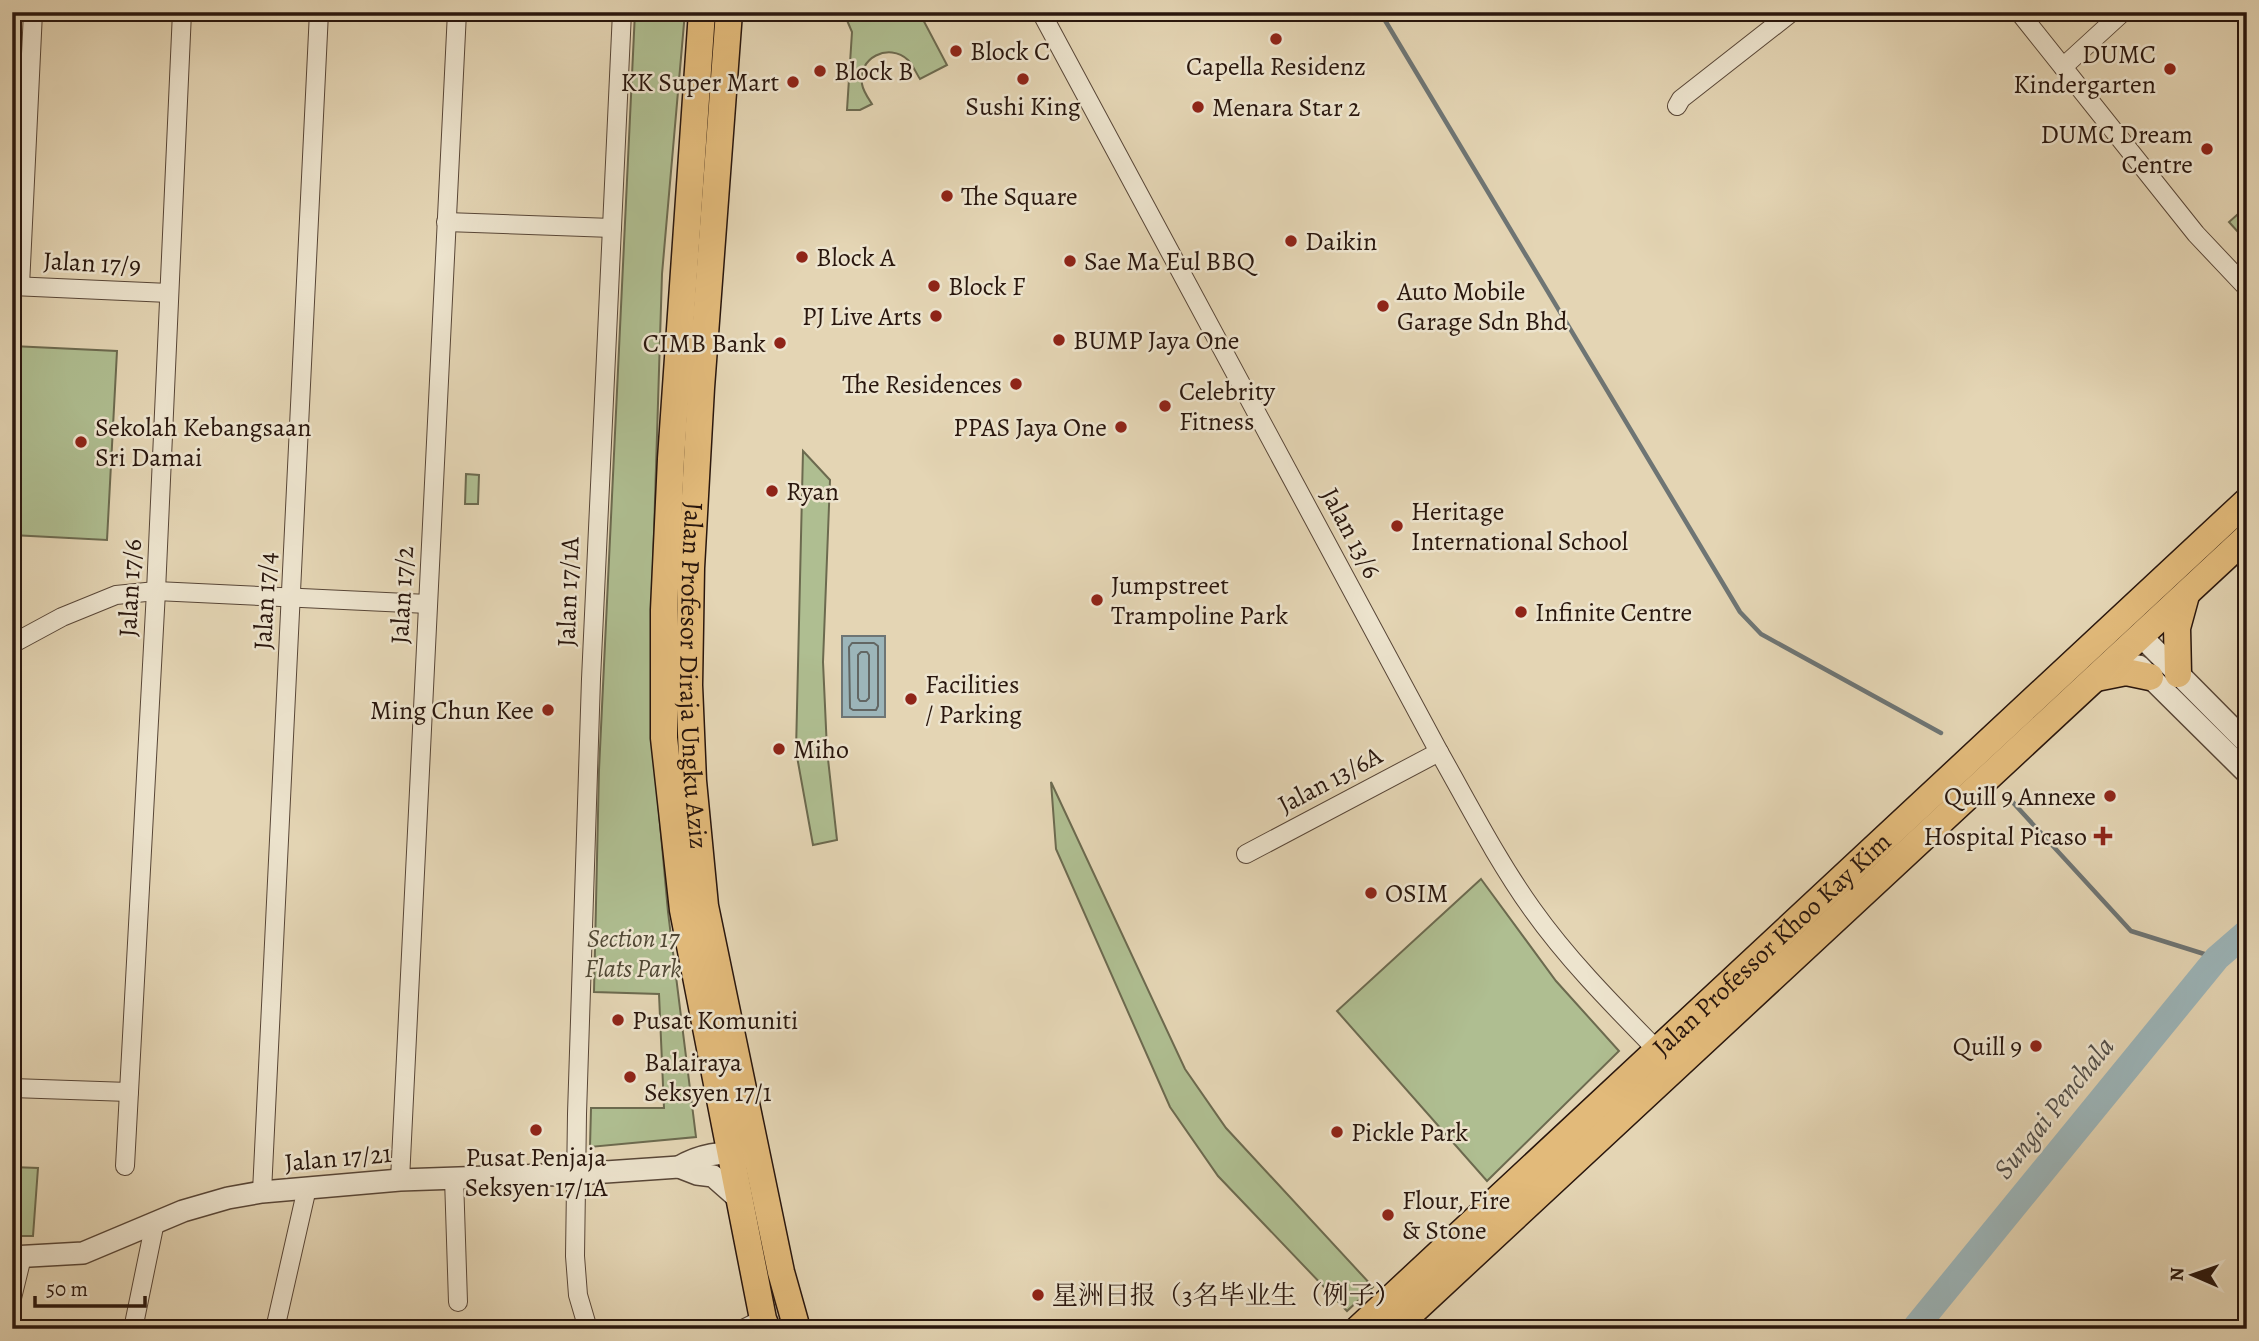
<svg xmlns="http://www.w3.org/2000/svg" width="2259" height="1341" font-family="Alegreya,'Noto Serif SC',serif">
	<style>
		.green { fill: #afbe91; stroke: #6c6a4f; stroke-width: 2 }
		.water { fill: #9cb5b9; stroke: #6e7574; stroke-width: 2 }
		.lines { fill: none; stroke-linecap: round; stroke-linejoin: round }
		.shore { stroke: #626663; stroke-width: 2 }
		.stream { stroke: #6e7574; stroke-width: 4.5 }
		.river { stroke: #9cb5b9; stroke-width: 26 }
		.minor-casing { stroke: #584637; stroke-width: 20 }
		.tertiary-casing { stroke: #584637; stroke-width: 24 }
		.primary-casing { stroke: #29160d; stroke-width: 29 }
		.minor { stroke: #ede4ce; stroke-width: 18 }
		.tertiary { stroke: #ede4ce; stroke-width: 21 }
		.primary { stroke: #e2ba7a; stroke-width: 26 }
		.poi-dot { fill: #8f2418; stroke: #ede4ce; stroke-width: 2.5 }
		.labels { text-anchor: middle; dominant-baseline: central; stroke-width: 5; stroke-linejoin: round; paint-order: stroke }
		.poi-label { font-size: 26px; fill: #29160d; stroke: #ede4ce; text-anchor: start }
		.street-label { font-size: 26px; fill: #29160d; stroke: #ede4ce }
		.park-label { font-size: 26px; font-style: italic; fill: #514835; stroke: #ede4ce }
		.water-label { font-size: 28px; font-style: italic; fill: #514e49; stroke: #ede4ce }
	</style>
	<rect width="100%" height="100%" fill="#e4d5b4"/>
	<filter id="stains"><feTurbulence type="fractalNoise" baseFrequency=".00286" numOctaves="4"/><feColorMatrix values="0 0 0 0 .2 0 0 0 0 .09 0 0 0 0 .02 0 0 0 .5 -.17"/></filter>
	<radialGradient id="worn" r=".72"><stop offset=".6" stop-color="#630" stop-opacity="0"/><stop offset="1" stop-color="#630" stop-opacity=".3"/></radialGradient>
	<g class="green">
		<polygon points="12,12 21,12 18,98 12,98"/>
		<polygon points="635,12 685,12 662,274 651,629 652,735 668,912 696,1137 590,1147 591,1108 664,1108 659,994 594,992 599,770"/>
		<path d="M838,12h81l28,53 -27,14c-4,-6 -7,-14 -12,-19 -19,-18 -51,-2 -46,24 1,7 6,14 10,20l-12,6h-13l5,-78 -6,-14z"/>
		<polygon points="2247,206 2247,242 2229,222"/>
		<polygon points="12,346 117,351 107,540 12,535"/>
		<polygon points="803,451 830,480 823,662 827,750 837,840 813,845 796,751"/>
		<polygon points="466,474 479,475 478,504 465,504"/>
		<polygon points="1051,782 1185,1069 1226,1128 1373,1287 1347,1311 1218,1176 1170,1107 1056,849"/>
		<polygon points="1481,879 1556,981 1619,1051 1487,1181 1337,1011"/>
		<polygon points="12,1167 38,1168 33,1236 12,1236"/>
	</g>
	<rect class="water" x="842" y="636" width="43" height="81"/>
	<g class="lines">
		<g class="shore">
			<polygon points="852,643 874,643 878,646 878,706 876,710 853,710 850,708 849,647"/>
			<polygon points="861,652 867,652 869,655 869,698 866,701 860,701 858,698 858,655"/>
		</g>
		<g class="stream">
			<polyline points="1380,12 1740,612 1761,634 1941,733"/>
			<polyline points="2007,796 2131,931 2217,958"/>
		</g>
		<polyline class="river" points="1914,1329 2217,958 2247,932"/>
		<defs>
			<g id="minor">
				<path d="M1041,12l398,740c30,53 58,108 93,157 37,52 81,96 125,141"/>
				<polyline points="2019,12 2196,234 2247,288"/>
				<polyline points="2063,67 2123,12"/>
				<polyline points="1677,106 1681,99 1792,12"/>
				<polyline points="446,222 612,228"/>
				<polyline points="12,286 169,293"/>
				<polyline points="20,286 33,12"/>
				<polyline points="12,644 62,617 116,595 156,591 428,604"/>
				<polyline points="1246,854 1439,752"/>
				<polyline points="12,1088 129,1092"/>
				<polyline points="125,1166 156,591 182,12"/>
				<polyline points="454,1178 458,1302"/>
				<polyline points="400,1180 457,12"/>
				<polyline points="262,1192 319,12"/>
				<polyline points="12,1298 22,1257"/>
				<polyline points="133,1329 155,1222"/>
				<polyline points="275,1329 307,1188"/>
				<polyline points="588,1329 578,1295 575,1256 577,1114 591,679 622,12"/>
				<polyline points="743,1329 763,1319"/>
			</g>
			<g id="tertiary">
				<polyline points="2141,636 2247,743"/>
				<polyline points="2139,666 2247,773"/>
				<path d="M679,1167c18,-11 46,-18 66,-11"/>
				<polyline points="12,1257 83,1253 183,1211 228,1198 262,1192 400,1180 576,1174 679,1167 697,1174 713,1176 738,1198"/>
			</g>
			<g id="primary">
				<polyline points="702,12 671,459 664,610 664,738 683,910 763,1319 767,1329"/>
				<path id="s1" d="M729,12l-28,376 -10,180 -2,117 4,96 12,125 76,366 16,57"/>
				<polyline points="2178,674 2177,628 2186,595"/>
				<polyline points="2096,678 2126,672 2150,677"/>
				<path id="s2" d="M1358,1329l889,-828"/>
				<polyline points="1394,1329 2247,537"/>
			</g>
		</defs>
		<use href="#minor" class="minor-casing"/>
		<use href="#tertiary" class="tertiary-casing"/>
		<use href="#primary" class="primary-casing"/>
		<use href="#minor" class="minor"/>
		<use href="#tertiary" class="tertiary"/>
		<use href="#primary" class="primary"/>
	</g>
	<g class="poi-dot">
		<circle cx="1276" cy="39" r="7"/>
		<circle cx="956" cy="51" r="7"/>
		<circle cx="2170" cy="69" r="7"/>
		<circle cx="820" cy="71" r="7"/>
		<circle cx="1023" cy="79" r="7"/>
		<circle cx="793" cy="82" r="7"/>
		<circle cx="1198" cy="107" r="7"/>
		<circle cx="2207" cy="149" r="7"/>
		<circle cx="947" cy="196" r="7"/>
		<circle cx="1291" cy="241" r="7"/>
		<circle cx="802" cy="257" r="7"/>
		<circle cx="1070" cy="261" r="7"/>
		<circle cx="934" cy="286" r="7"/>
		<circle cx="1383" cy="306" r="7"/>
		<circle cx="936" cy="316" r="7"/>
		<circle cx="1059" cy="340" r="7"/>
		<circle cx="780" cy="343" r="7"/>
		<circle cx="1016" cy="384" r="7"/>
		<circle cx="1165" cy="406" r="7"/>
		<circle cx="1121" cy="427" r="7"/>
		<circle cx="81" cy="442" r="7"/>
		<circle cx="772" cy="491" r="7"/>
		<circle cx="1397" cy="526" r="7"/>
		<circle cx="1097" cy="600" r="7"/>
		<circle cx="1521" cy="612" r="7"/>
		<circle cx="911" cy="699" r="7"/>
		<circle cx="548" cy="710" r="7"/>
		<circle cx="779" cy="749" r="7"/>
		<circle cx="2110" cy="796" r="7"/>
		<path d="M2099.5 825.5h7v7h7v7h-7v7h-7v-7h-7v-7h7z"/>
		<circle cx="1371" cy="893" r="7"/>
		<circle cx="618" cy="1020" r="7"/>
		<circle cx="2036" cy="1046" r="7"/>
		<circle cx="630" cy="1077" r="7"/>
		<circle cx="536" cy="1130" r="7"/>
		<circle cx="1337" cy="1132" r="7"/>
		<circle cx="1388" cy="1215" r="7"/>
		<circle cx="1038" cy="1295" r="7"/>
	</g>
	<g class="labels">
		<g class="poi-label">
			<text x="970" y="51">Block C</text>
			<text x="2156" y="54" text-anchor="end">DUMC<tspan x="2156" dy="30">Kindergarten</tspan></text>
			<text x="1276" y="66" text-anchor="middle">Capella Residenz</text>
			<text x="834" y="71">Block B</text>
			<text x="779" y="82" text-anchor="end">KK Super Mart</text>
			<text x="1023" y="106" text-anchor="middle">Sushi King</text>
			<text x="1212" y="107">Menara Star 2</text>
			<text x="2193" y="134" text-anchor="end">DUMC Dream<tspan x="2193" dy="30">Centre</tspan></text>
			<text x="961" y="196">The Square</text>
			<text x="1305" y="241">Daikin</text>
			<text x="816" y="257">Block A</text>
			<text x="1084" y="261">Sae Ma Eul BBQ</text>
			<text x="948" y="286">Block F</text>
			<text x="1397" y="291">Auto Mobile<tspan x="1397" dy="30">Garage Sdn Bhd</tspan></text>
			<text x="922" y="316" text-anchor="end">PJ Live Arts</text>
			<text x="1073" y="340">BUMP Jaya One</text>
			<text x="766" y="343" text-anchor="end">CIMB Bank</text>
			<text x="1002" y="384" text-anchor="end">The Residences</text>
			<text x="1179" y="391">Celebrity<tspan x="1179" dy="30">Fitness</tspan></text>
			<text x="95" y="427">Sekolah Kebangsaan<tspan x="95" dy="30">Sri Damai</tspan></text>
			<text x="1107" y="427" text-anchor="end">PPAS Jaya One</text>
			<text x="786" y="491">Ryan</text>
			<text x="1411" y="511">Heritage<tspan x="1411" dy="30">International School</tspan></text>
			<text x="1111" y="585">Jumpstreet<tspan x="1111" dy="30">Trampoline Park</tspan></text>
			<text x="1535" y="612">Infinite Centre</text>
			<text x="925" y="684">Facilities<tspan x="925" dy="30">/ Parking</tspan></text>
			<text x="534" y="710" text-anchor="end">Ming Chun Kee</text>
			<text x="793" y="749">Miho</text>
			<text x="2096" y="796" text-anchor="end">Quill 9 Annexe</text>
			<text x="2087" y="836" text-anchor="end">Hospital Picaso</text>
			<text x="1385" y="893">OSIM</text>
			<text x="632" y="1020">Pusat Komuniti</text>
			<text x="2022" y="1046" text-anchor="end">Quill 9</text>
			<text x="644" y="1062">Balairaya<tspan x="644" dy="30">Seksyen 17/1</tspan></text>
			<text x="1351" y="1132">Pickle Park</text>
			<text x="536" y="1157" text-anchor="middle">Pusat Penjaja<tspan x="536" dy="30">Seksyen 17/1A</tspan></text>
			<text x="1402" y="1200">Flour, Fire<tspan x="1402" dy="30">&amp; Stone</tspan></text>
			<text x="1052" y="1295">星洲日报（3名毕业生（例子））</text>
		</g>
		<g class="street-label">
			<text transform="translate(92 263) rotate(3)">Jalan 17/9</text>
			<text transform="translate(1351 533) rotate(62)">Jalan 13/6</text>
			<text transform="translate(130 588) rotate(-87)">Jalan 17/6</text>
			<text transform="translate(568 592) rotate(-88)">Jalan 17/1A</text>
			<text transform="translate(402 595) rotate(-87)">Jalan 17/2</text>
			<text transform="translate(265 601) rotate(-87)">Jalan 17/4</text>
			<text stroke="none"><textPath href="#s1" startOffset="665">Jalan Profesor Diraja Ungku Aziz</textPath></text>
			<text transform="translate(1330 780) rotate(-28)">Jalan 13/6A</text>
			<text stroke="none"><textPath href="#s2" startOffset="565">Jalan Professor Khoo Kay Kim</textPath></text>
			<text transform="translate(338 1158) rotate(-5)">Jalan 17/21</text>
		</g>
		<g class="park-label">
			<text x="633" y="938">Section 17<tspan x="633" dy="30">Flats Park</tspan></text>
		</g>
		<g class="water-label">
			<text transform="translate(2054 1108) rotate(-51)">Sungai Penchala</text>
		</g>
	</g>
	<rect width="2259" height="1341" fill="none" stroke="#e4d5b4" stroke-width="42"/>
	<rect x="14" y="14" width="2231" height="1313" fill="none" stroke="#29160d" stroke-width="3.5"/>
	<rect x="21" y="21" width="2217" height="1299" fill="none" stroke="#29160d" stroke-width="2"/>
	<g transform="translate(2193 1275) rotate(272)" stroke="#ede4ce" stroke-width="5" paint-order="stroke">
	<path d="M0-5L12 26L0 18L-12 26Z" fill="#29160d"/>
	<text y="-10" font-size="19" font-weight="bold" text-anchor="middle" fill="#29160d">N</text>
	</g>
	<path d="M35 1296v10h110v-10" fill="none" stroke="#29160d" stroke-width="3.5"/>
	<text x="46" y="1296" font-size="21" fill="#29160d" stroke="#ede4ce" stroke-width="5" paint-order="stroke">50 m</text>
	<rect width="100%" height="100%" filter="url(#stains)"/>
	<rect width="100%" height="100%" fill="url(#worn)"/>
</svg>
